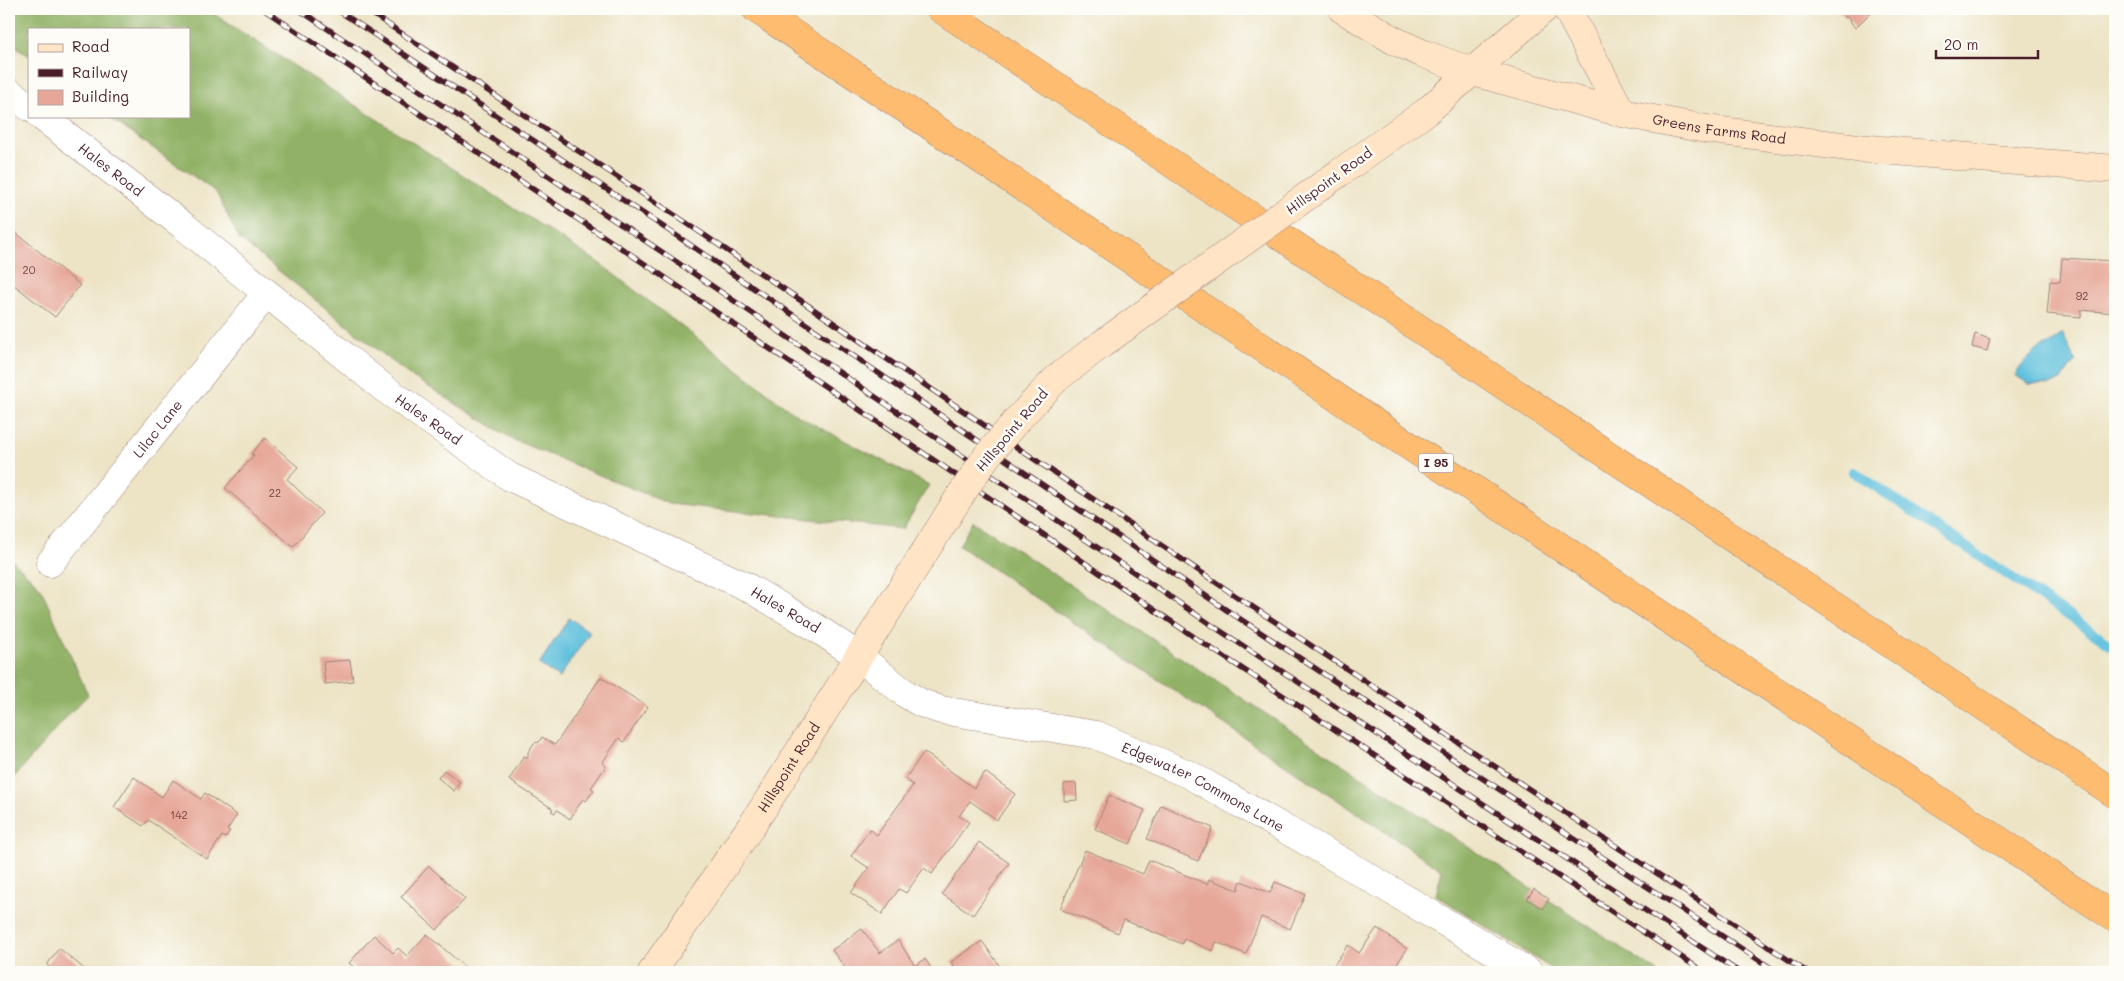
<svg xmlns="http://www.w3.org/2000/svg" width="2124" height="981" font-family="Mali,sans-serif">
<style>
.forest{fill:#91b266;stroke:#6e6848}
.water{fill:#5fc0dd;stroke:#547084}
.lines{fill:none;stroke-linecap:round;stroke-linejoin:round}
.stream{stroke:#5fc0dd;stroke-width:10}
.building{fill:#e6a798}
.street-casing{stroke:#9c8278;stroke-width:29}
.secondary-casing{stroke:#9c8278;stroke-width:29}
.highway-casing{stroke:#9c8278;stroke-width:29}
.street{stroke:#fff;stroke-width:28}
.secondary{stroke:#ffe4c6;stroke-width:28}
.highway{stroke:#febc70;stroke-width:28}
.rail-casing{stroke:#4a1f2b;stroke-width:5.5}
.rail{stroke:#fdfcf7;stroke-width:4;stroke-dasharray:11;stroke-linecap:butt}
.secondary-bridge-casing{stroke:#9c8278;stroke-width:29;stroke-linecap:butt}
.secondary-bridge{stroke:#ffe4c6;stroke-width:28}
.labels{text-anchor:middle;stroke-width:5;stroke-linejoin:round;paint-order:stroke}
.number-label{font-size:11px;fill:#714146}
.shield{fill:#fdfcf7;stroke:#806168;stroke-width:1}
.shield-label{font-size:12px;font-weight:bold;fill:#4a1f2b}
.street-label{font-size:14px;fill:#4a1f2b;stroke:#fdfcf7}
</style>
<rect width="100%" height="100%" fill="#fdfcf7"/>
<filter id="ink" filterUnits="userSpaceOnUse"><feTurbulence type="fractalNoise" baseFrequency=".02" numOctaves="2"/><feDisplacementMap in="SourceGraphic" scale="10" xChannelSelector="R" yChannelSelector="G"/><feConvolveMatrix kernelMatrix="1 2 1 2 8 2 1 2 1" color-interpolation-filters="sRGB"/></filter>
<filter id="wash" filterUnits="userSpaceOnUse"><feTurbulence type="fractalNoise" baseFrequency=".0096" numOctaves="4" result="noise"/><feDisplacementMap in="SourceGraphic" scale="20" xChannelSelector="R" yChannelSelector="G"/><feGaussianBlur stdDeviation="1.12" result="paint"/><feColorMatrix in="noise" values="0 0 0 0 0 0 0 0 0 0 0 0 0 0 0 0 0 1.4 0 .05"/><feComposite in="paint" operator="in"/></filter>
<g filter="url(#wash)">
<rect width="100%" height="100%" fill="#ede4c6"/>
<path class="forest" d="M9,9H206L599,263L798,416L929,485L903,529L670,504L514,440L408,374L239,239L216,192L107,116H189V29H29V56L9,41Z
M973,521L1658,972H1557L1436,895L1442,870L959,546Z
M9,557L40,587L88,695L71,712L9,783Z"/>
<path class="water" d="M2062,333L2076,362L2070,367L2062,379L2050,385L2029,384L2015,375C2022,364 2039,345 2052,343Z
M569,618L590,632L559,678L539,664Z"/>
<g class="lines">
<path class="stream" d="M1854,472L2115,647"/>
</g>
<g id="blocks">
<path class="building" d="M1840,9H1874L1855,28L1850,21L1851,20L1847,17L1846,18L1840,12Z
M15,232L80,285L55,317L9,281V240Z
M2062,258L2115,261V313L2081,310V317L2047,314L2050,281L2060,282Z
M1975,334L1990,339L1987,351L1972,347Z
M265,438L298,467L287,479L322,513L293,547L225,488L254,455L251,454Z
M350,660L353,681L325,684L323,662Z
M601,677L648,707L624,742L619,738L602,763L606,766L591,788L594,790L586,801L583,799L570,819L557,810L555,813L551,811L553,809L509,780L524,756L528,758V752L534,743L539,742L542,737L555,745Z
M924,752L974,788L985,772L1015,794L997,820L970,801L959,816L969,822L932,874L924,868L906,893L899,889L882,914L851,893L869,868L851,856L870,829L877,835L913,785L905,779Z
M444,770L460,782L454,791L438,778Z
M134,777L162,797L173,780L201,799L205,793L237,815L227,830L230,831L225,838L222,836L207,859L148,820L143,826L114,807Z
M1076,783L1077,800L1064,801V784Z
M1109,795L1145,810L1130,844L1095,829Z
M1161,805L1213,828L1198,861L1147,839Z
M979,842L1009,863L973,915L942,894Z
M1085,850L1143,874L1149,860L1207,884L1209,879L1238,890L1241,881L1270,893L1275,882L1305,894L1290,929L1261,917L1246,954L1216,942L1213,951L1184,939L1182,944L1124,920L1118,933L1060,909Z
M429,866L465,899L437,930L401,897Z
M1534,889L1549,899L1543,909L1527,899Z
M1377,928L1407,949L1391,972H1385L1377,967L1374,972H1329L1348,945L1359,953Z
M862,929L880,953L898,940L915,966L925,959L934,972H848L832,950Z
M427,934L466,968L462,972H360L349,963L374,935L393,953L398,948L407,956Z
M982,941L1004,972H958L951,962Z
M59,948L88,972H56L47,965Z"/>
</g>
</g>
<g filter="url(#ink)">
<use href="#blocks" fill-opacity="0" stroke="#9c8278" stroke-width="1"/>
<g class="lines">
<g class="street-casing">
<g id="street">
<path d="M9,92L29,107"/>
<path id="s1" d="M41,116L185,227L385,389L510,477L747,587L815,627L858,656L906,694L921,703L941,710L1096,735L1190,775L1350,866L1529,972"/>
<path id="s2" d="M50,563L266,294"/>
</g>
</g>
<g class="secondary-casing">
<g id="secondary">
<path id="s3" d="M1342,9L1395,41L1424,54L1473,72L1622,113L1706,129L1857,148L2115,169"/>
<path d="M1567,9L1622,113"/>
<path d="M1339,173L1426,112L1544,9"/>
<path d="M1017,420L1057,378L1102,344"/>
<path id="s4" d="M652,972L762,810L960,496"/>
</g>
</g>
<g class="highway-casing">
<path id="highway" d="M756,9L2115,918
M941,9L2115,794"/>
</g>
<use href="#street" class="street"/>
<use href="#secondary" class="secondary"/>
<use href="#highway" class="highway"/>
<g class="rail-casing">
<path id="rail" d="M263,9L654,270L1203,643L1704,972
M298,9L665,254L1213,626L1739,972
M336,9L677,236L1225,609L1777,972
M365,9L688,224L1236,596L1807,972"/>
</g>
<use href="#rail" class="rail"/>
<g class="secondary-bridge-casing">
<path id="secondary-bridge" d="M1102,344L1339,173
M960,496L987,456L1017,420"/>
</g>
<use href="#secondary-bridge" class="secondary-bridge"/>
</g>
</g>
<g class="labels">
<g class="number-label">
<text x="29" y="274">20</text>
<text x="2082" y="300">92</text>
<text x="275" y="497">22</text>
<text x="179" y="819">142</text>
</g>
<rect class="shield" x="1418.5" y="453.5" width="35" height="19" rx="4"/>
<g class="shield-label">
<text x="1436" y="467">I 95</text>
</g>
<g class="street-label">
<text dy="5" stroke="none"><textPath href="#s3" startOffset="399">Greens Farms Road</textPath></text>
<text dy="5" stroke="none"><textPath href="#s1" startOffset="88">Hales Road</textPath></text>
<text transform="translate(1329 181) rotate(-36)" y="5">Hillspoint Road</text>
<text dy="5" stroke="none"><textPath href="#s1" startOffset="492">Hales Road</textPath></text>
<text dy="5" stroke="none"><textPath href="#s2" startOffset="172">Lilac Lane</textPath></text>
<text transform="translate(1012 430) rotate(-50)" y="5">Hillspoint Road</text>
<text dy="5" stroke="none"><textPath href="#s1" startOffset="898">Hales Road</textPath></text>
<text dy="5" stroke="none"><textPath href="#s4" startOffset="246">Hillspoint Road</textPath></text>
<text dy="5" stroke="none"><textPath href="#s1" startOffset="1360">Edgewater Commons Lane</textPath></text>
</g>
</g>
<rect width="2124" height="981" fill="none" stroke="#fdfcf7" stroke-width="30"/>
<rect x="28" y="28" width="162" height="90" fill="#fdfcf7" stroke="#b5a4a5"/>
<rect x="38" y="44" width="25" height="8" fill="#ffe4c6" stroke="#b5a4a5"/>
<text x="72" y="52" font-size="15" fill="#4a1f2b">Road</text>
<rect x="38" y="69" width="25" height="8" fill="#4a1f2b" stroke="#b5a4a5"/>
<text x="72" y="78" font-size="15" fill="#4a1f2b">Railway</text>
<rect x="38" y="90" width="25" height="15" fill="#e6a798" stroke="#b5a4a5"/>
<text x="72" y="102" font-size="15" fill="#4a1f2b">Building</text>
<path d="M1936 50v8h102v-8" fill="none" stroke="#4a1f2b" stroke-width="2.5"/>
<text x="1944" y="50" font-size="15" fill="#4a1f2b" stroke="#fdfcf7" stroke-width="4" paint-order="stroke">20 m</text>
</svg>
